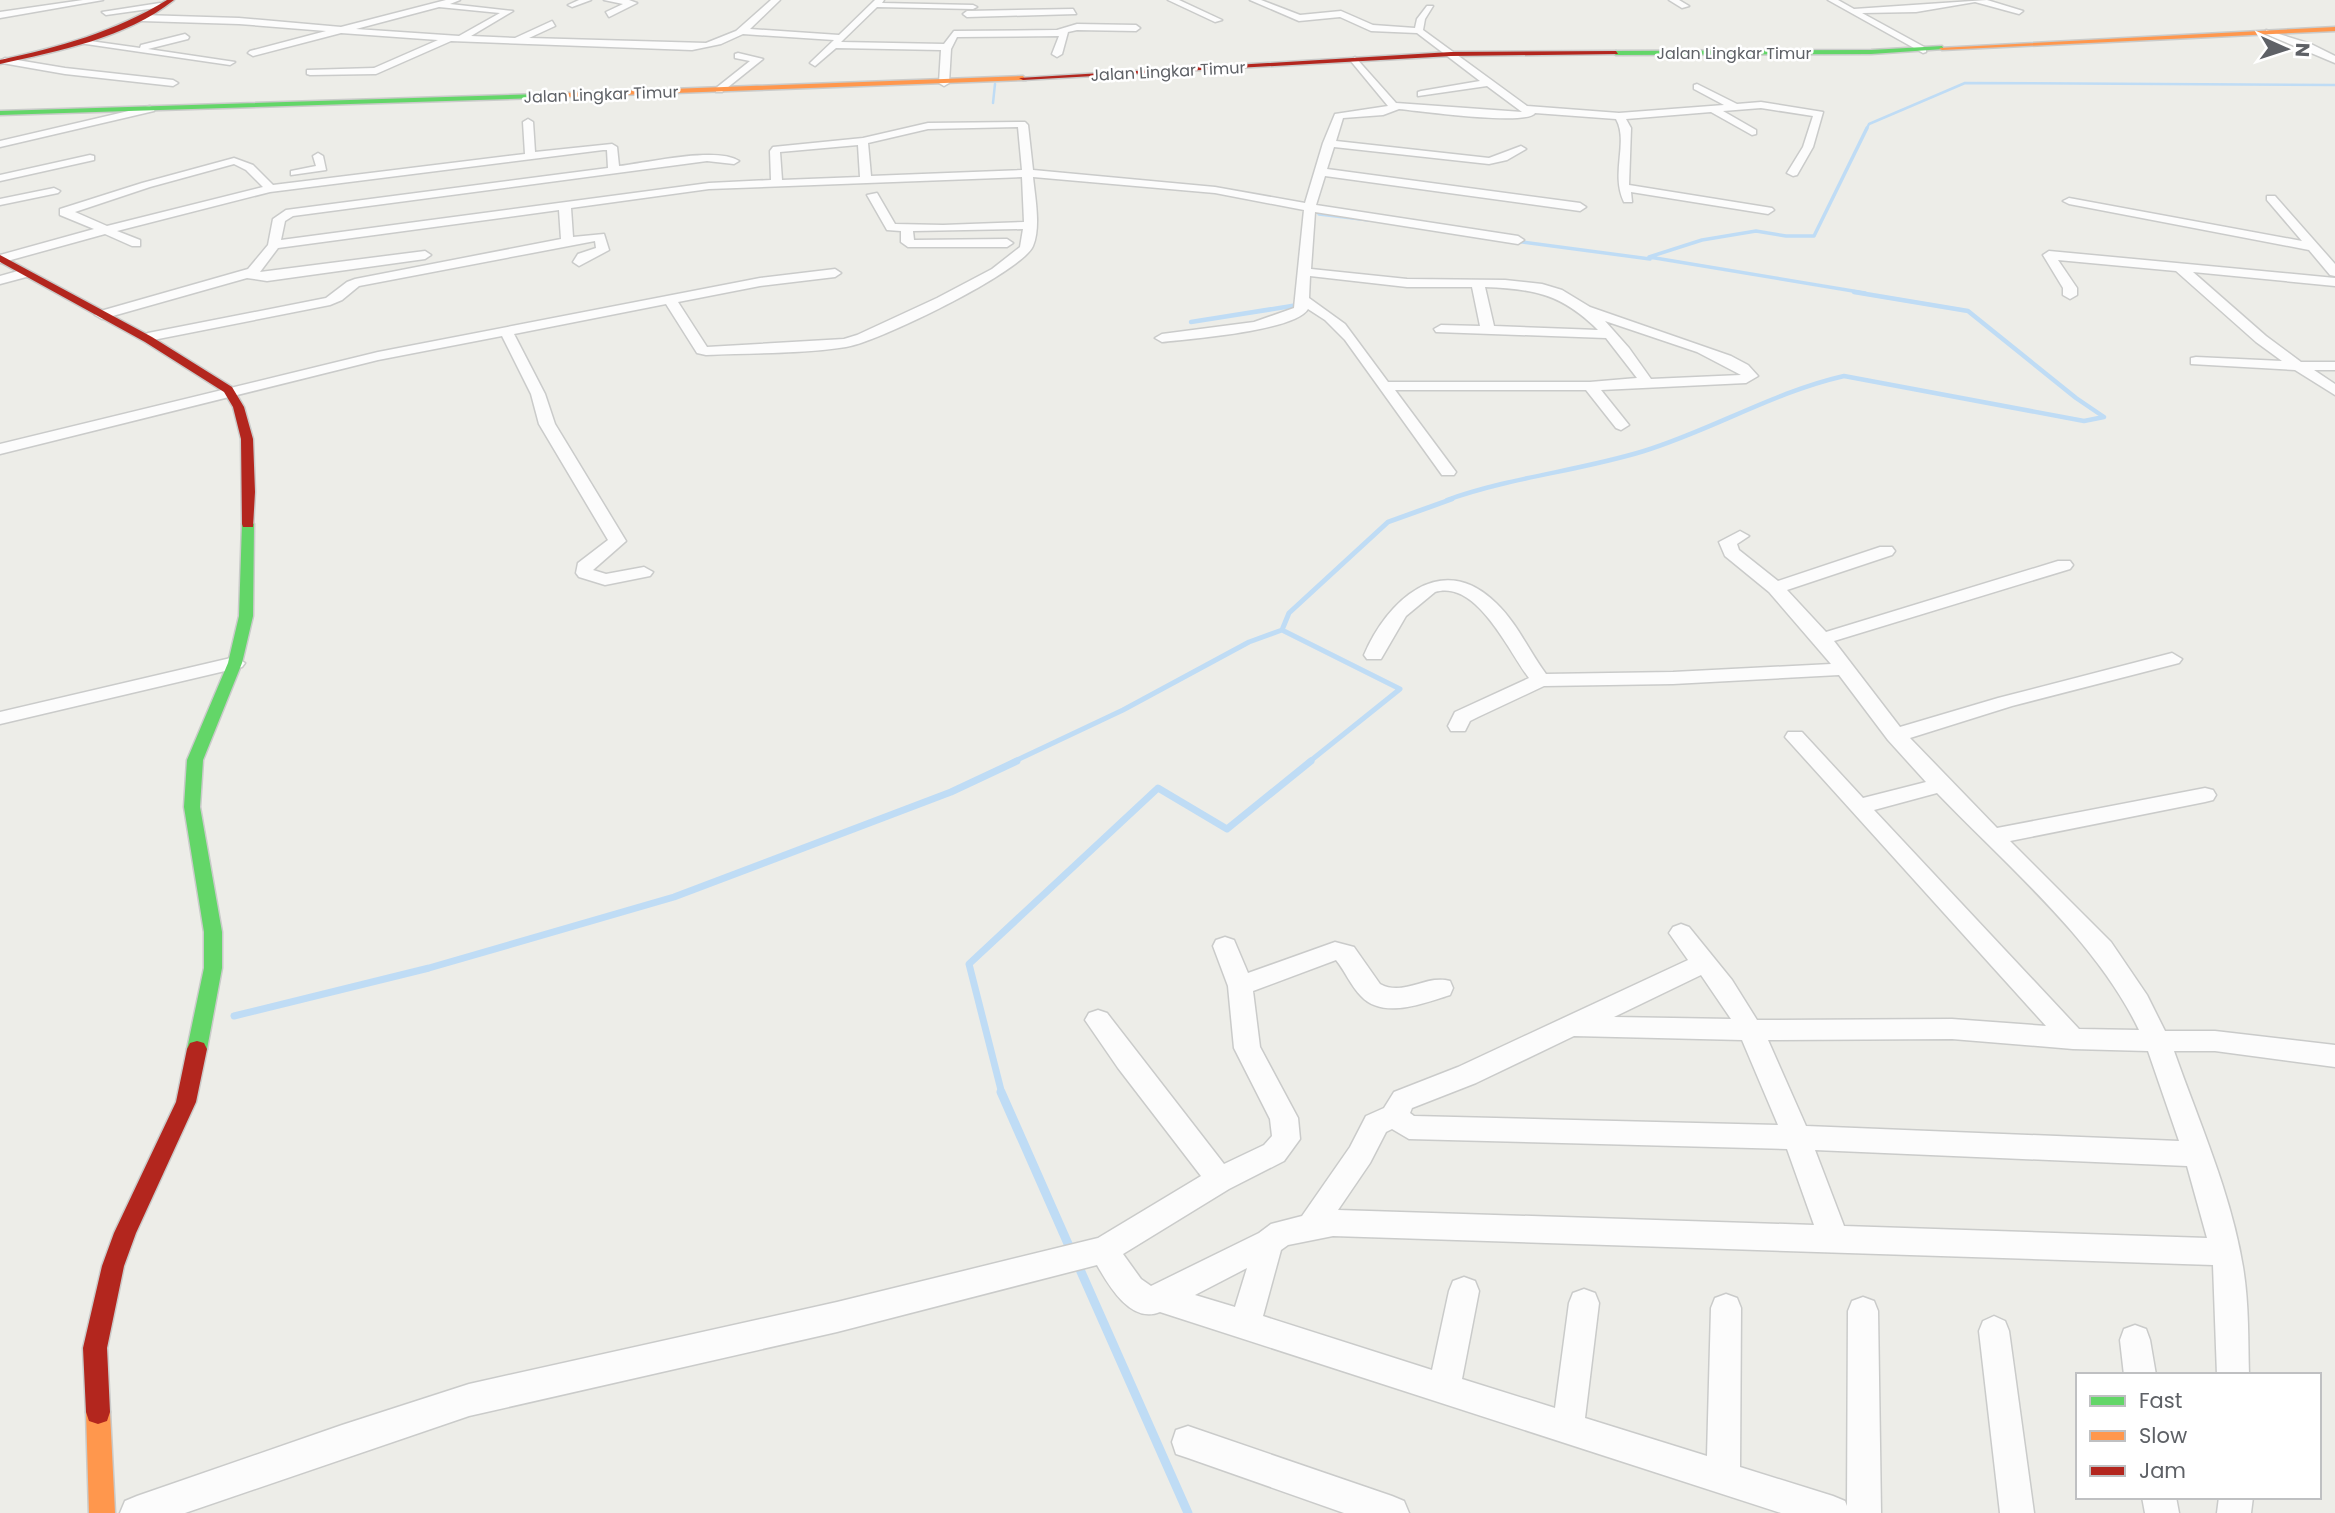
<svg xmlns="http://www.w3.org/2000/svg" width="2335" height="1513" font-family="Poppins,sans-serif">
<style>
.lines{fill:none;stroke-linecap:round;stroke-linejoin:round}
.stream-far5{stroke:#bfdcf5;stroke-width:2.5}
.stream-far4{stroke:#bfdcf5;stroke-width:3.5}
.stream-far3{stroke:#bfdcf5;stroke-width:4.5}
.stream-far2{stroke:#bfdcf5;stroke-width:5}
.stream-far1{stroke:#bfdcf5;stroke-width:7}
.stream{stroke:#bfdcf5;stroke-width:9}
.street-casing{stroke:#cacbca;stroke-width:3}
.fast-casing{stroke:#cacbca;stroke-width:3}
.slow-casing{stroke:#cacbca;stroke-width:3}
.jam-casing{stroke:#cacbca;stroke-width:3}
.street{fill:#fcfcfc;fill-rule:evenodd}
.fast{fill:#63d668;fill-rule:evenodd}
.slow{fill:#ff974d;fill-rule:evenodd}
.jam{fill:#b3261e;fill-rule:evenodd}
.labels{text-anchor:middle;stroke-width:5;stroke-linejoin:round;paint-order:stroke}
.far-street-label{font-size:16px;fill:#5e6166;stroke:#fff}
</style>
<rect width="100%" height="100%" fill="#edede8"/>
<g class="lines">
<path class="stream-far5" d="M993,103L995,84
M1866,130L1869,124L1965,83L2335,85"/>
<path class="stream-far4" d="M1319,214L1369,220
M1515,241L1650,259
M1865,293L1649,257L1702,240L1756,231L1786,236H1814L1867,128"/>
<path class="stream-far3" d="M1191,322L1298,305
M1447,500C1511,477 1579,471 1644,451C1712,430 1774,392 1844,376L2084,421L2104,417L2076,398L1968,311L1854,292"/>
<path class="stream-far2" d="M1282,630L1400,689L1309,762
M1013,762L1123,710L1249,642L1282,630L1289,613L1388,522L1452,499"/>
<path class="stream-far1" d="M234,1016L429,968L674,897L951,792L1017,761
M1002,1094L969,964L1158,788L1227,829L1311,761"/>
<path class="stream" d="M1001,1092L1069,1246
M1078,1265L1188,1513"/>
<g class="street-casing">
<path id="street" d="M83,0H103L0,18V12Z
M446,0H460L450,4L513,11L471,36L515,38L552,21L555,26L529,38L706,43L736,31L771,0H780L750,29L839,35L875,0H884L882,3L973,5L977,7L973,9L877,7L841,42L944,44L954,31L1057,30L1077,24L1136,25L1140,28L1136,31L1077,30L1068,32L1062,54L1057,57L1052,54L1059,36L957,37L951,49L949,83L944,86L939,83L941,50L836,48L815,66L810,63L812,61L834,40L743,34L721,44L692,50L451,41L376,74L310,75L307,74V70L374,68L438,40L341,33L253,56L248,53L250,51L326,31L239,24L142,21L138,18L142,15L239,18L341,27ZM439,7L500,13L459,36L356,29Z
M579,0H591L572,7L568,5Z
M604,0H629L637,3L609,17L606,12L623,4Z
M1168,0H1179L1222,20L1215,22Z
M1250,0H1261L1300,15L1341,11L1373,25L1415,28L1417,19L1427,6H1433L1425,19L1423,30L1527,106L1619,113L1724,105L1694,89V85L1697,84L1737,104L1761,102L1823,112L1813,147L1797,175L1793,176L1787,173L1803,147L1813,116L1761,108L1723,111L1756,130V134L1752,135L1711,112L1626,119L1631,128L1629,185L1772,208L1774,210L1768,214L1631,192L1632,202H1624C1610,173 1629,142 1616,119L1535,113C1528,126 1420,111 1399,109L1383,115L1343,118L1336,141L1489,158L1521,146L1526,149L1507,160L1489,164L1334,147L1327,169L1580,203L1586,207L1580,211L1325,176L1316,205L1518,236L1524,240L1518,244L1315,212L1311,269L1407,279L1505,280L1542,284L1562,290L1590,307L1731,356L1748,365L1758,376L1746,383L1601,390L1629,425L1621,430L1616,428L1586,390H1395L1456,472L1454,475H1442L1345,340L1325,320L1308,309C1295,331 1190,339 1162,342L1155,338L1162,334L1254,322L1294,308L1304,210L1215,193L1033,177C1035,197 1041,227 1033,246C1022,272 876,343 846,347C800,354 752,353 706,355L697,353L666,304L514,334L545,394L555,424L626,541L593,570L606,574L644,567L653,572L650,576L605,585L579,577L576,573L578,563L608,540L539,424L531,394L502,336L378,360L0,454V444L378,352L760,278L835,269L841,273L835,277L760,286L678,302L707,347L844,339L857,335L937,298L992,269L1020,247L1023,229L913,231L914,240L1007,239L1013,243L1007,247H908L901,242V231L887,230L867,195L877,193L895,224L943,225L1024,222L1022,177L709,189L571,208L573,237L604,234L609,250L579,266L573,262L578,254L596,248L595,241L359,286L342,300L330,305L148,341L141,337L148,333L326,298L347,282L355,279L561,239L559,210L278,248L260,272L425,251L431,255L425,259L267,281L247,278L102,319L95,315L97,312L248,269L268,245L273,219L286,210L608,168L607,150H603L270,192L117,231L140,240V246H132L105,234L0,263V255L94,229L60,215V209L142,183L234,158L253,165L273,185L525,154L523,122L528,119L533,122L535,152L612,144L617,147L619,166C647,163 717,146 739,161L734,164L707,161L293,216L285,221L281,240L709,183L771,180L770,151L773,147L863,138L928,123L1025,122L1028,125L1033,170L1215,187L1305,203L1323,143L1335,114L1388,106L1350,60L1355,57L1396,103L1522,112L1487,86L1418,96V92L1421,91L1480,81L1417,33L1371,31L1340,17L1299,21ZM1018,127L1022,170L871,176L868,143L928,129ZM858,145L860,177L782,180L780,152ZM234,164L246,170L263,187L107,226L75,212L150,187ZM1310,276L1407,287H1472L1480,326L1441,325L1434,329L1436,332L1606,338L1637,378L1590,382H1388L1345,324L1309,298ZM1485,287C1534,289 1562,294 1598,330L1494,326ZM1605,321L1697,352L1741,375L1651,379L1629,348Z
M1669,0H1679L1689,6L1682,8Z
M1828,0H1838L1854,9L1987,0L2023,11L2019,14L1975,2L1916,12L1862,13L1926,48V52L1923,53Z
M160,3L163,7L106,15L102,12Z
M1073,9L1076,14L967,17L963,14L967,11Z
M2266,30L2311,44L2335,56V63L2266,34Z
M185,34L189,37L188,39L148,49L235,62L230,65L79,43L83,40L140,48L141,45Z
M738,53L763,59L722,92H716V88L750,61L735,58V54Z
M5,58L65,68L173,80L178,83L173,86L65,74L2,63L0,61Z
M150,106L155,109L154,111L0,147V141Z
M318,153L323,156L326,170L291,175V171L316,166L313,156Z
M90,155L94,156V160L0,181V175Z
M54,188L60,191L58,193L0,205V199Z
M2267,196H2275L2335,264V276L2330,275L2309,250L2069,204L2063,201L2069,198L2302,241L2267,200Z
M2049,251L2335,278V286L2193,272L2266,336L2301,362H2335V370H2314L2335,384V395L2295,370L2191,364V358L2196,357L2282,361L2256,342L2176,271L2058,260L2077,288V295L2070,299L2063,295V288L2043,255Z
M25,269L31,273L30,276L0,284V276Z
M1740,531L1749,536L1737,544L1739,550L1778,581L1880,547H1892L1895,551L1892,555L1787,590L1826,632L2058,561H2070L2073,565L2070,569L1834,641L1900,727L1998,698L2172,653L2182,659L2179,663L2012,706L1910,738L1997,828L2205,788L2213,790L2216,795L2213,800L2205,802L2010,841L2111,942L2147,995L2165,1031H2215L2335,1045V1067L2215,1051H2174C2199,1122 2231,1193 2243,1267C2249,1303 2248,1339 2249,1375H2217L2213,1265L1333,1236L1288,1245L1281,1250L1263,1316L1432,1370L1449,1291L1453,1281L1464,1277L1475,1281L1479,1291L1462,1379L1555,1408L1569,1303L1573,1293L1584,1289L1595,1293L1599,1303L1585,1418L1707,1456L1711,1308L1715,1298L1726,1294L1737,1298L1741,1308L1740,1467L1833,1496L1845,1501L1847,1506L1848,1311L1852,1301L1863,1297L1874,1301L1878,1311L1881,1513H1781L1160,1312C1131,1324 1109,1286 1097,1265L837,1332L469,1416L185,1513H120L125,1501L137,1496L342,1425L469,1384L837,1302L1098,1238L1201,1176L1118,1068L1085,1020L1089,1013L1098,1010L1107,1013L1224,1164L1264,1145L1272,1136L1270,1119L1234,1048L1228,986L1213,946L1216,940L1225,937L1234,940L1248,973L1335,942L1354,947L1380,984C1404,997 1426,974 1450,981L1453,988L1450,995C1424,1003 1383,1020 1361,996C1351,986 1345,971 1336,960L1253,991L1260,1047L1298,1118L1300,1139L1284,1161L1229,1189L1123,1254L1141,1279L1151,1286L1259,1233L1271,1224L1302,1216L1350,1147L1366,1116L1384,1108L1394,1092L1458,1067L1688,960L1669,933L1673,927L1681,924L1689,927L1732,980L1757,1020L1952,1019L2046,1026L1785,737L1788,732H1802L1863,798L1926,782L1888,740L1839,675L1673,684L1544,686L1478,717L1470,721L1465,731H1451L1448,726L1455,712L1529,678C1509,652 1477,579 1435,592L1406,616L1381,659H1367L1364,655C1387,601 1441,549 1496,603C1517,623 1529,651 1546,674L1673,672L1831,664L1769,592L1725,556L1719,542ZM1937,793C2006,865 2096,940 2139,1030L2079,1029L1874,810ZM1701,975L1731,1019L1614,1017ZM1574,1036L1742,1040L1778,1125L1414,1116L1410,1113L1412,1108L1476,1083ZM1952,1039L2073,1049L2148,1051L2179,1141L1806,1126L1768,1040ZM1392,1129L1409,1139L1787,1149L1814,1225L1338,1210L1370,1163L1386,1132ZM1815,1150L2187,1166L2207,1238L1844,1226ZM1247,1268L1235,1307L1195,1295Z
M235,657L245,663L242,667L0,724V712Z
M1994,1316L2005,1321L2009,1331L2034,1513H2000L1979,1331L1983,1321Z
M2135,1325L2146,1329L2150,1340L2156,1375H2124L2120,1340L2124,1329Z
M1188,1426L1392,1496L1404,1501L1409,1513H1344L1188,1458L1176,1454L1172,1442L1176,1430Z
M2142,1497H2176L2179,1513H2145Z
M2219,1497H2253L2251,1513H2217Z"/>
</g>
<g class="fast-casing">
<path id="fast" d="M1942,46L1944,49L1871,54L1616,55L1613,53L1616,51L1871,50Z
M541,94L538,98L0,115V111Z
M248,520L254,524L253,616L242,663L203,760L200,807L222,932V968L207,1049L204,1055L197,1057L190,1055L187,1049L204,968V932L184,807L187,760L228,663L239,616L242,524Z"/>
</g>
<g class="slow-casing">
<path id="slow" d="M2335,27V31L1942,50L1939,48Z
M1023,76L1026,80L538,98L534,96L538,94Z
M98,1400L107,1403L110,1412L115,1513H89L86,1412L89,1403Z"/>
</g>
<g class="jam-casing">
<path id="jam" d="M167,0H174C126,38 59,51 0,64V60C59,47 115,32 167,0Z
M1616,51L1618,54L1451,56L1023,80L1019,78L1451,52Z
M0,255L152,337L232,387L244,407L253,439L255,492L253,527H243L242,524L241,439L233,407L224,392L145,342L0,262Z
M197,1041L204,1043L207,1049L196,1102L136,1233L124,1266L107,1348L110,1412L107,1421L98,1424L89,1421L86,1412L83,1348L102,1266L114,1233L176,1102L187,1049L190,1043Z"/>
</g>
<use href="#street" class="street"/>
<use href="#fast" class="fast"/>
<use href="#slow" class="slow"/>
<use href="#jam" class="jam"/>
</g>
<g class="labels">
<g class="far-street-label">
<text x="1734" y="59">Jalan Lingkar Timur</text>
<text transform="translate(1168 71) rotate(-3)" y="6">Jalan Lingkar Timur</text>
<text transform="translate(601 94) rotate(-2)" y="6">Jalan Lingkar Timur</text>
</g>
</g>
<rect x="2076" y="1373" width="245" height="126" fill="#ffffff" stroke="#bfc0c2" stroke-width="2"/>
<rect x="2090" y="1396" width="35" height="10" fill="#63d668" stroke="#bfc0c2" stroke-width="2"/>
<text x="2139" y="1408" font-size="21" fill="#5e6166">Fast</text>
<rect x="2090" y="1431" width="35" height="10" fill="#ff974d" stroke="#bfc0c2" stroke-width="2"/>
<text x="2139" y="1443" font-size="21" fill="#5e6166">Slow</text>
<rect x="2090" y="1466" width="35" height="10" fill="#b3261e" stroke="#bfc0c2" stroke-width="2"/>
<text x="2139" y="1478" font-size="21" fill="#5e6166">Jam</text>
<g transform="translate(2286 49) rotate(93)" stroke="#ffffff" stroke-width="5" paint-order="stroke">
<path d="M0-5L12 26L0 18L-12 26Z" fill="#5e6166"/>
<text y="-10" font-size="19" font-weight="bold" text-anchor="middle" fill="#5e6166">N</text>
</g>
</svg>
